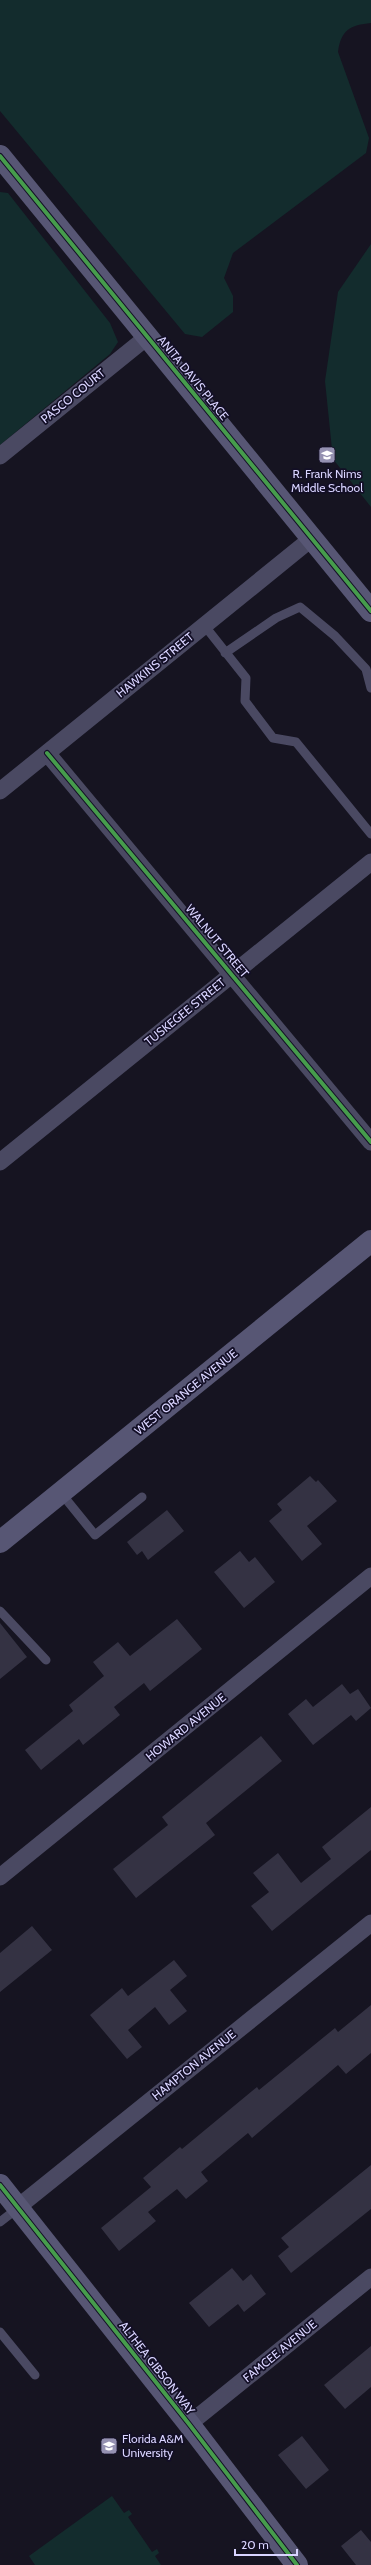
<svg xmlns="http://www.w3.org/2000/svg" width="371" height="2565" font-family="Cabin,sans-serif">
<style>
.green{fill:#132c2d}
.building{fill:#343243}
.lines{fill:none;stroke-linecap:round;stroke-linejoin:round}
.lane{stroke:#4a4962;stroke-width:9}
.street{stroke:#4a4962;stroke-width:17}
.secondary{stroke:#575674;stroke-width:22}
.cycleway-casing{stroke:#130f26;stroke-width:6}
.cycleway{stroke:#469c4c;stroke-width:4}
.labels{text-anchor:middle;stroke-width:3.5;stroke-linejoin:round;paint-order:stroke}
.street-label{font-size:12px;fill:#d9d4ff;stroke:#130f26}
.poi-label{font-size:12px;fill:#d9d4ff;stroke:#130f26}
</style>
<rect width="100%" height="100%" fill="#161421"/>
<path class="green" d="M0,0H371V23C350,25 341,30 338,52L369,138L366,153L233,253L224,278L233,296V312L202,337L185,334L0,111Z
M0,192L8,193L110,323L118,342L110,354L0,445Z
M371,244V507L333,459L325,381L338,292Z
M112,2496L124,2513L129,2510L132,2514L128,2517L152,2552L157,2549L159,2553L155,2556L161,2565H35L29,2556Z"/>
<path class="building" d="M310,1476L316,1482L318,1480L337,1501L307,1526L322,1544L302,1561L269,1521L282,1510L277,1504Z
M167,1510L184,1531L148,1560L142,1551L137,1555L127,1542Z
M240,1551L249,1562L255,1557L275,1582L244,1608L214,1572Z
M177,1619L202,1649L150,1691L144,1683L114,1707L120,1715L83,1745L79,1739L41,1770L25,1750L73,1711L69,1705L104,1676L93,1662L118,1642L130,1656Z
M0,1623L27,1657L0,1679Z
M342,1684L350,1694L358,1689L371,1708L356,1721L351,1715L313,1745L288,1714L306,1699L313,1707Z
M261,1736L282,1761L206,1823L215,1835L136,1898L113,1869L168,1825L162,1817Z
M371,1807V1850L272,1931L251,1906L269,1892L253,1873L278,1853L301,1883L331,1859L322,1847Z
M32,1926L52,1950L0,1992V1953Z
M174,1960L187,1976L170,1990L187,2011L169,2025L155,2007L128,2030L142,2047L127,2059L90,2015L122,1988L128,1996Z
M371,2005V2053L346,2074L338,2065L252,2138L248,2133L201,2172L208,2181L186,2199L177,2189L148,2212L156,2221L119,2251L101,2228L151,2187L143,2178L180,2147L182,2149L257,2087L259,2090L335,2028L338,2032Z
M371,2165V2209L291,2273L278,2256L289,2247L281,2238Z
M232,2268L243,2281L251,2274L266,2294L244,2312L238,2304L209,2327L189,2303Z
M371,2346V2387L345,2409L324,2385Z
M302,2436L329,2470L306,2489L278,2455Z
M361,2530L371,2542V2565H356L341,2546Z"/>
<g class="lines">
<path class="lane" d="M204,625L246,678L245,701L273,738L296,742L371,834
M225,653L276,618L300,607L335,636L366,669L371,688
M61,1493L95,1535L142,1497
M0,1611L46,1660
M0,2222L18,2208
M0,2332L35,2375"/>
<path class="street" d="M0,456L147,337
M47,753L371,1142
M0,791L311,539
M0,1162L371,862
M0,1877L371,1576
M18,2207L371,1923
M189,2424L371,2277"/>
<path class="secondary" d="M0,156L371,611
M0,1542L371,1241
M0,2185L189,2424L297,2565"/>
<g class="cycleway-casing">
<path id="cycleway" d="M0,156L371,611
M47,753L371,1142
M0,2185L189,2424L297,2565"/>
</g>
<use href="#cycleway" class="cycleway"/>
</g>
<defs>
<g id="school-square" transform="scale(0.9)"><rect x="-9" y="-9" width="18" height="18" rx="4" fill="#9591b1" stroke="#130f26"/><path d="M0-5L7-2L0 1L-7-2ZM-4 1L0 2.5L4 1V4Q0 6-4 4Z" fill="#fff"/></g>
<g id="university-square" transform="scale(0.9)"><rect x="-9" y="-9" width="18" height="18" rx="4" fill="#9591b1" stroke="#130f26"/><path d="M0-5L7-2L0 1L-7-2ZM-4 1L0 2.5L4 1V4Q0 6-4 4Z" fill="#fff"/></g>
</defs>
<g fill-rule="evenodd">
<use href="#school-square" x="327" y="455"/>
<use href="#university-square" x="109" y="2446"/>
</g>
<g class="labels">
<g class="street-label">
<text transform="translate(193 378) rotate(51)" y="4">ANITA DAVIS PLACE</text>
<text transform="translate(73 396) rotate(-39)" y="4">PASCO COURT</text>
<text transform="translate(155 665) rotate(-39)" y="4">HAWKINS STREET</text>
<text transform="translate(217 941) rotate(50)" y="4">WALNUT STREET</text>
<text transform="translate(185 1012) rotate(-39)" y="4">TUSKEGEE STREET</text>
<text transform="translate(186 1392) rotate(-39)" y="4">WEST ORANGE AVENUE</text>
<text transform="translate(186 1727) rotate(-39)" y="4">HOWARD AVENUE</text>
<text transform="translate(194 2065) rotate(-39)" y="4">HAMPTON AVENUE</text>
<text transform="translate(280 2351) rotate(-39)" y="4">FAMCEE AVENUE</text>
<text transform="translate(157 2368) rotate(52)" y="4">ALTHEA GIBSON WAY</text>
</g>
<g class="poi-label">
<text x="327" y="478">R. Frank Nims<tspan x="327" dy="14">Middle School</tspan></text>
<text x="122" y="2443" text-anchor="start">Florida A&amp;M<tspan x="122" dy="14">University</tspan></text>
</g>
</g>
<path d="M235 2549v6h62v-6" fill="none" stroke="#d9d4ff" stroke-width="2"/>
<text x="241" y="2549" font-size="12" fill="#d9d4ff" stroke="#130f26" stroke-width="3" paint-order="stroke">20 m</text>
</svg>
